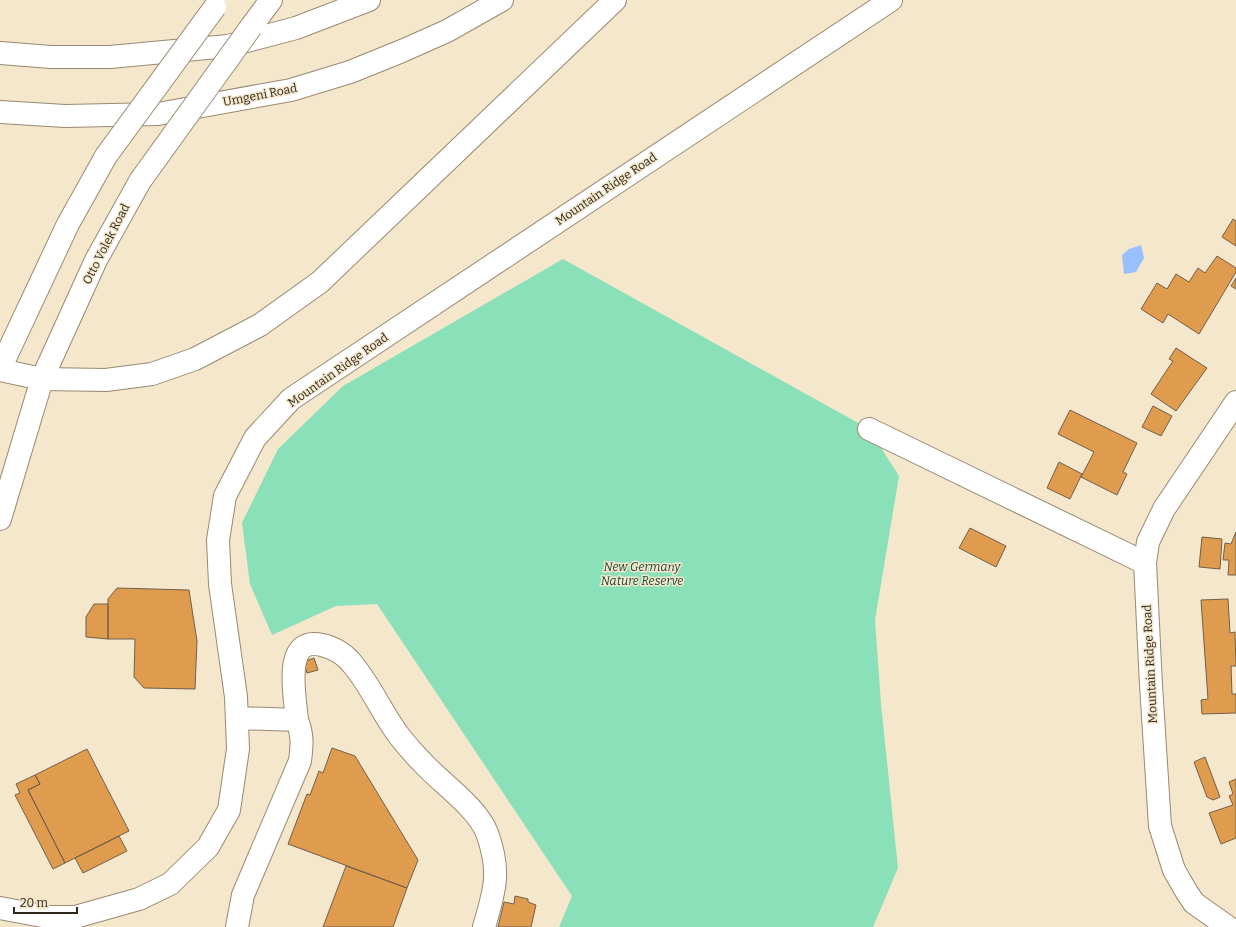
<svg xmlns="http://www.w3.org/2000/svg" width="1236" height="927" font-family="Bitter,serif">
<style>
.green{fill:#8ae0b9}
.water{fill:#99bffe}
.building{fill:#df9b4e;stroke:#725f4c}
.lines{fill:none;stroke-linecap:round;stroke-linejoin:round}
.minor-casing{stroke:#978a71;stroke-width:24}
.major-casing{stroke:#978a71;stroke-width:24}
.highway-casing{stroke:#978a71;stroke-width:24}
.minor{stroke:#fff;stroke-width:22}
.major{stroke:#fff;stroke-width:22}
.highway{stroke:#fff;stroke-width:22}
.major-bridge-casing{stroke:#978a71;stroke-width:24;stroke-linecap:butt}
.major-bridge{stroke:#fff;stroke-width:22}
.labels{text-anchor:middle;stroke-width:3;stroke-linejoin:round;paint-order:stroke}
.street-label{font-size:12px;fill:#2d271d;stroke:#f5e7cc}
.park-label{font-size:12px;font-style:italic;fill:#154532;stroke:#f5e7cc}
</style>
<rect width="100%" height="100%" fill="#f5e7cc"/>
<path class="green" d="M563,259L869,429L899,476L875,620L881,704L898,868L873,927H559L572,896L377,604L336,606L272,635L250,584L242,523L278,449L343,386Z"/>
<path class="water" d="M1141,245L1144,258L1136,272L1124,274L1122,255L1129,249Z"/>
<path class="building" d="M1233,219L1236,221V246L1222,237Z
M1217,256L1236,268V272L1199,334L1168,314L1163,323L1141,309L1157,283L1167,289L1176,274L1189,282L1198,268L1205,273Z
M1236,278V289L1231,286Z
M1176,348L1207,368L1176,411L1151,394L1173,361L1169,359Z
M1153,406L1172,416L1161,436L1142,427Z
M1070,410L1137,443L1123,472L1127,474L1117,495L1081,477L1094,452L1058,434Z
M1059,462L1082,474L1070,499L1047,488Z
M970,528L1006,546L996,567L959,548Z
M1236,532V575H1228L1229,560H1223L1225,543L1231,544Z
M1202,537L1222,539L1220,569L1199,567Z
M117,588L189,590L197,641L195,689L144,688L134,677L135,639H108V599Z
M1228,599L1230,633L1235,632L1236,666H1231L1232,694H1236V713L1202,714L1201,700L1208,699L1201,600Z
M94,604H108V639L86,637V617Z
M314,658L318,670L307,673L303,662Z
M332,748L355,756L418,860L407,888L288,844L307,794L310,795L319,771L323,773Z
M87,749L129,831L65,863L28,790L40,784L35,775Z
M1205,757L1220,797L1213,800L1207,797L1194,762Z
M35,775L40,784L28,790L65,863L53,869L15,795L20,793L16,784Z
M1236,779V838L1221,844L1209,813L1233,805L1229,796L1233,794L1229,782Z
M119,836L127,851L83,873L75,858Z
M346,866L407,888L393,927H323Z
M515,896L528,899V902L536,905L531,927H498L504,902L514,904Z"/>
<g class="lines">
<g class="minor-casing">
<path id="minor" d="M869,429L1145,563
M297,720C295,696 282,635 322,645C335,648 346,655 354,666C372,688 383,715 400,737C407,746 414,754 422,762C441,783 477,807 487,833C501,871 495,890 484,927
M0,908L48,917H75L139,899L170,884L208,847L229,810L238,749L236,697L220,584L218,540L225,496L255,438L291,399L891,0
M237,927L243,895L300,761C302,745 303,735 297,720L237,718
M1228,927L1194,903L1186,891L1174,870L1160,826L1151,685L1145,563L1148,542L1164,509L1236,402"/>
</g>
<g class="major-casing">
<path id="major" d="M251,27L271,0
M0,369L68,224L106,156
M0,519L42,379L96,260L140,181"/>
</g>
<g class="highway-casing">
<path id="highway" d="M268,0L270,1
M0,53L51,57H110L228,46L296,28L369,0
M0,112L65,116L158,114L291,90L350,72L402,51L447,31L502,0
M0,370L42,379L106,380L152,374L195,359L260,325L320,282L615,0"/>
</g>
<use href="#minor" class="minor"/>
<use href="#major" class="major"/>
<use href="#highway" class="highway"/>
<g class="major-bridge-casing">
<path id="major-bridge" d="M106,156L215,7
M140,181L251,27"/>
</g>
<use href="#major-bridge" class="major-bridge"/>
</g>
<g class="labels">
<g class="street-label">
<text transform="translate(260 95) rotate(-11)" y="4">Umgeni Road</text>
<text transform="translate(606 189) rotate(-34)" y="4">Mountain Ridge Road</text>
<text transform="translate(106 244) rotate(-63)" y="4">Otto Volek Road</text>
<text transform="translate(338 370) rotate(-35)" y="4">Mountain Ridge Road</text>
<text transform="translate(1150 664) rotate(-93)" y="4">Mountain Ridge Road</text>
</g>
<g class="park-label">
<text x="642" y="571">New Germany<tspan x="642" dy="14">Nature Reserve</tspan></text>
</g>
</g>
<path d="M14 907v6h63v-6" fill="none" stroke="#2d271d" stroke-width="2"/>
<text x="20" y="907" font-size="12" fill="#2d271d" stroke="#f5e7cc" stroke-width="3" paint-order="stroke">20 m</text>
</svg>
